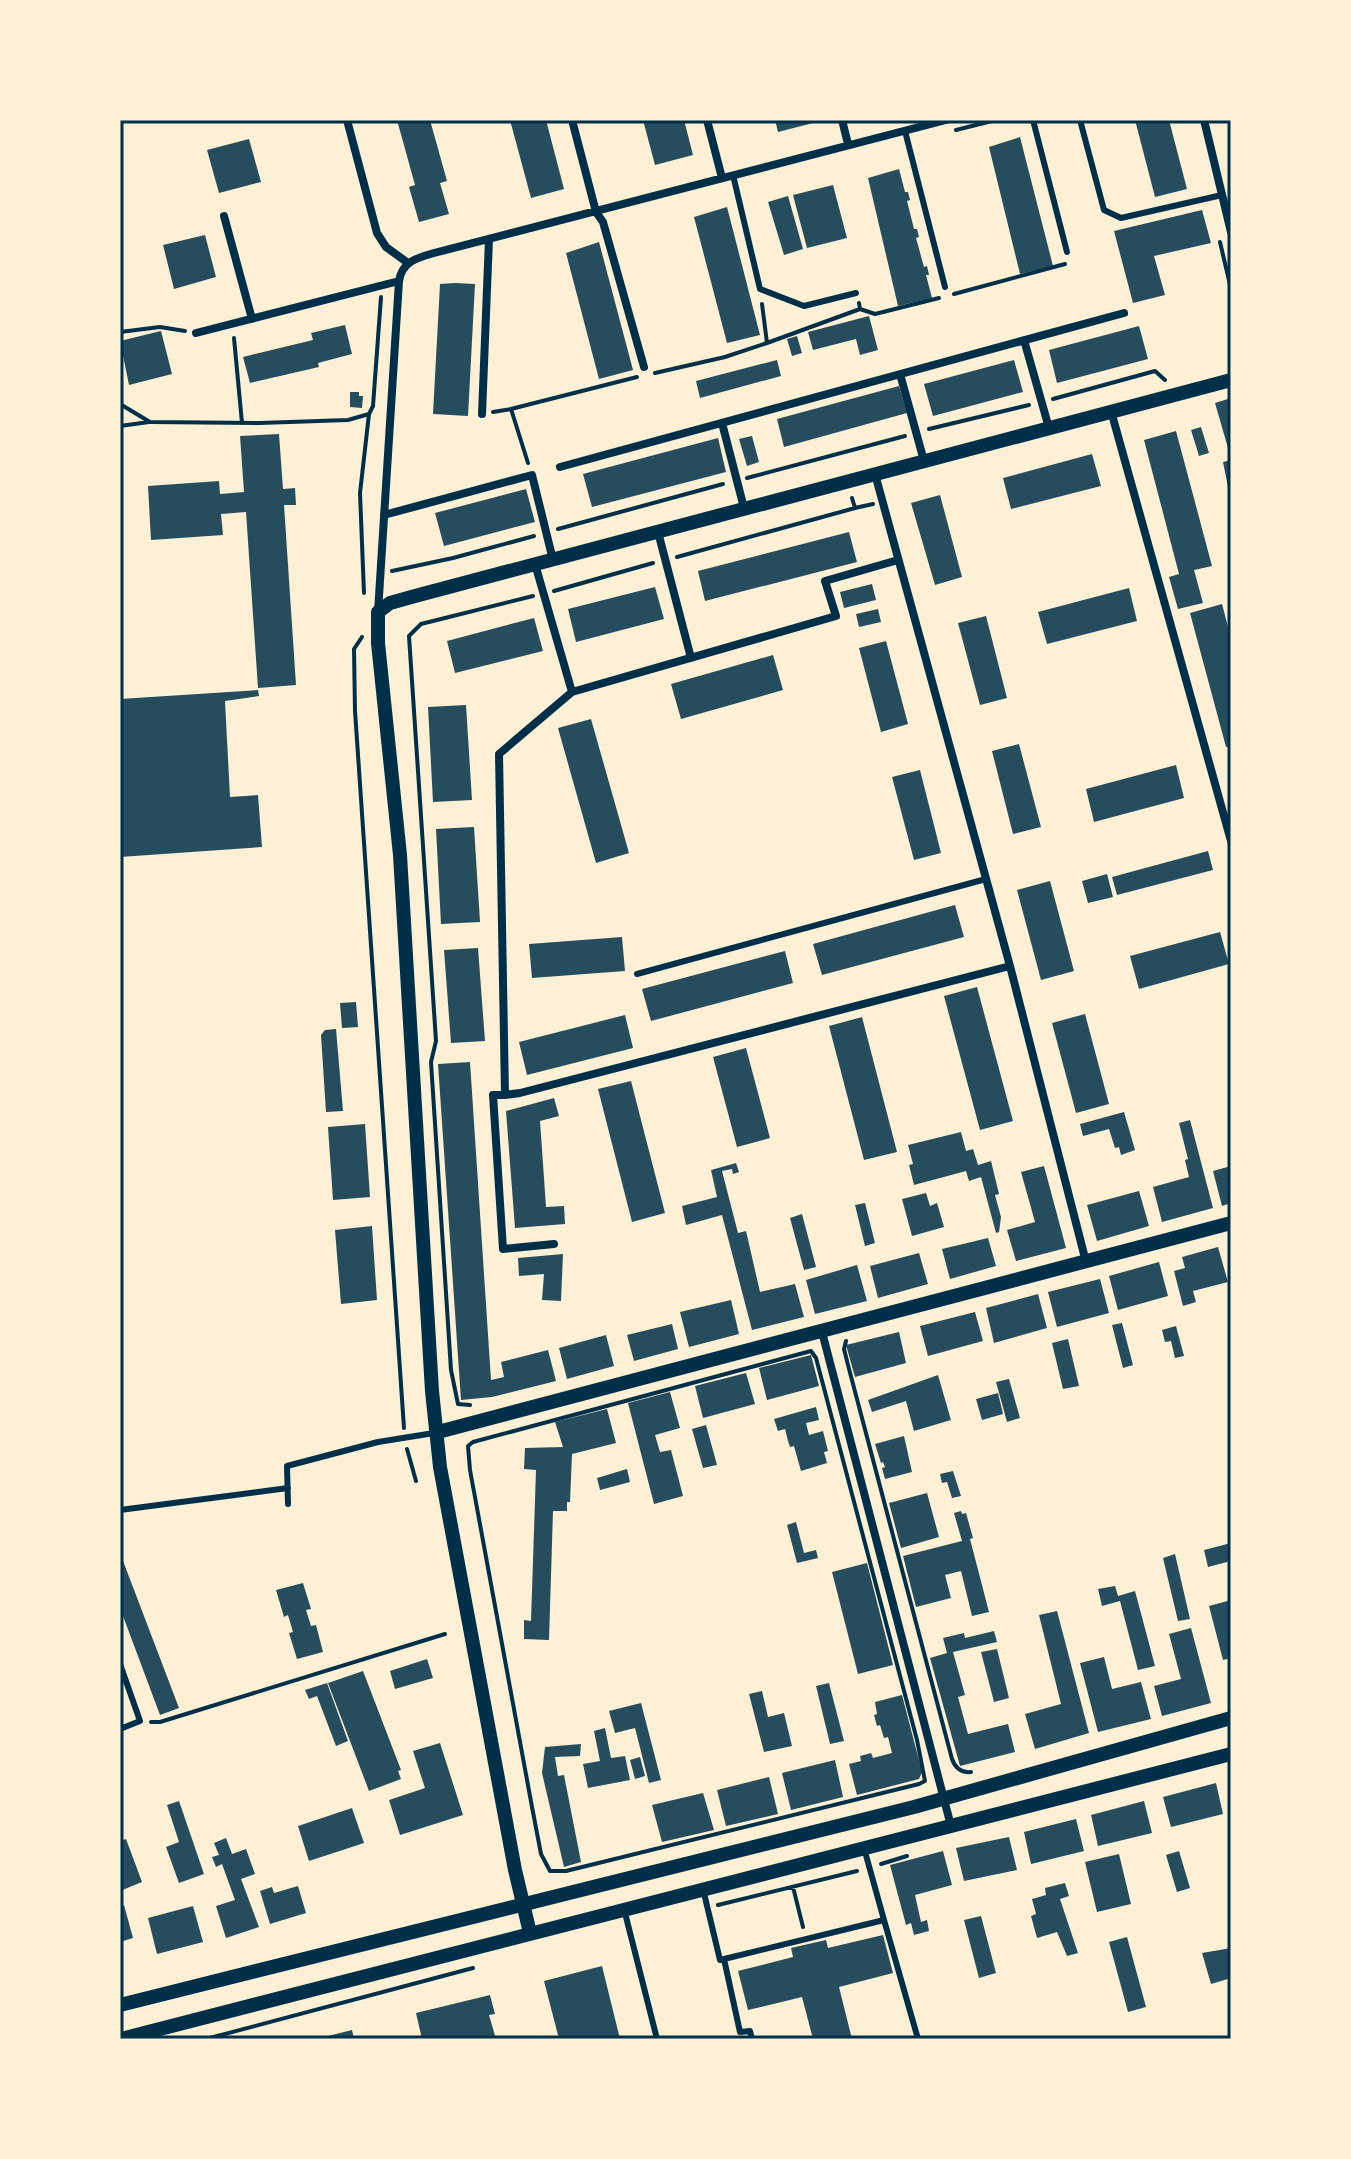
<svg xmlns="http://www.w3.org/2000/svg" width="1351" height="2159" font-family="'Noto Serif',serif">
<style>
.building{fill:#264d5e}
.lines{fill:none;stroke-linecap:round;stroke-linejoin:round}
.path{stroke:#003049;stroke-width:4}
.service{stroke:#003049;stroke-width:6}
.minor{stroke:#003049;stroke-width:8}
.tertiary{stroke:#003049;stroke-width:14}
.neatline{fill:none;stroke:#003049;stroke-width:3}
</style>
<rect width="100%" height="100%" fill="#fdf0d5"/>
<path class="building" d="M397,120H430L447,181L440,183L449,214L419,222L409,187L415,185Z
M510,120H546L564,189L531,198Z
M643,120H684L693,155L655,165Z
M775,120H821V121L778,132Z
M1135,120H1169L1187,189L1155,197Z
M1020,137L1053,266L1020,274L989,147Z
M249,139L261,182L219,193L207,150Z
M899,169L905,192H908L910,200L907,201L914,229H917L919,237L916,238L924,267L927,266L929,275H926L932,298L898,306L868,178Z
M833,185L847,238L807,248L793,195Z
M788,196L803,249L784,255L768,202Z
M727,207L760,335L727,343L694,217Z
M1202,210L1211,243L1154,256L1165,295L1133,303L1114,231Z
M205,235L216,277L174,289L163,245Z
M599,242L633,370L599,379L566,253Z
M455,283L475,284L468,416L433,414L440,284Z
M869,316L878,350L860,355L856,339L813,350L808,332Z
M345,325L352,354L318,363L319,367L250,383L243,357L313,340L311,333Z
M1139,326L1148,359L1057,383L1049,350Z
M161,331L172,374L129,385L120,341Z
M797,336L802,353L792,356L787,339Z
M777,360L781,376L700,398L696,381Z
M1014,360L1023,392L933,416L924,384Z
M899,386L907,413L784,447L777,419Z
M350,392H359V396H363L362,408L350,407Z
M1231,398V447L1228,448L1215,403Z
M1201,427L1209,453L1199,456L1191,430Z
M1176,431L1212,566L1194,570L1203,603L1178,609L1169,577L1179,574L1144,440Z
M279,434L283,489L295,488L296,505H284L296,685L258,688L246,512L221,514L223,535L151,540L148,486L219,481L220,494L244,492L240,436Z
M752,436L759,462L747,466L739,439Z
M718,438L726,472L592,507L583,474Z
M1092,454L1101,486L1011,509L1003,478Z
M1231,460V497H1230L1223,462Z
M526,489L535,522L444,546L435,513Z
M940,495L962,577L935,585L911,503Z
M849,532L857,562L705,601L698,571Z
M872,584L876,600L844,608L840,592Z
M655,587L664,619L576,642L568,609Z
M1129,588L1137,621L1047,644L1038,612Z
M1222,604L1231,638V746L1226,747L1190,613Z
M878,609L881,622L859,627L856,614Z
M986,616L1007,698L980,705L958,623Z
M534,618L543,651L455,673L447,641Z
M886,641L908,724L881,732L859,648Z
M773,655L783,690L681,719L671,684Z
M258,690L259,696L225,701L230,797L258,795L262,847L120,857V699Z
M466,705L472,800L433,802L428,707Z
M591,719L629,853L596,863L558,728Z
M1019,744L1041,827L1013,834L992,751Z
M1176,765L1184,798L1094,822L1086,789Z
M920,770L941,853L914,860L892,777Z
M474,827L480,922L441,924L436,829Z
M1208,851L1213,870L1117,895L1112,877Z
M1107,874L1113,897L1088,903L1082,881Z
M1050,881L1074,971L1041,980L1017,890Z
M955,905L964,937L822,975L813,944Z
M1220,932L1229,964L1139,989L1130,956Z
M622,937L625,971L532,978L529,944Z
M478,948L485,1041L451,1043L444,950Z
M785,951L793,983L651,1021L642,989Z
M977,987L1013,1121L980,1130L944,996Z
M356,1002L358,1027L342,1028L340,1003Z
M1085,1014L1109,1104L1076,1113L1052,1023Z
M625,1015L633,1048L527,1075L519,1042Z
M862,1017L897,1152L864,1160L829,1026Z
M336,1029L343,1111L326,1112L321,1035L325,1030Z
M746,1048L770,1138L737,1147L713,1057Z
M470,1062L491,1380L504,1377L501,1362L548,1350L556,1381L492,1397L461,1400L438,1064Z
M631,1081L665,1213L632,1222L598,1089Z
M554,1098L559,1116L540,1121L546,1207L564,1206L565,1224L515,1228L506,1111Z
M1124,1112L1135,1150L1121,1155L1119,1147L1115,1148L1109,1129L1083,1136L1080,1124Z
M1190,1120L1213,1208L1162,1222L1153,1187L1189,1177L1185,1160L1188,1159L1179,1123Z
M365,1124L370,1197L333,1200L328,1127Z
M961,1132L966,1151L973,1149L978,1165L991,1161L999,1194L995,1195L1001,1217L999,1232L996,1233L981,1177L969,1181L966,1171L914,1185L909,1165L913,1164L908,1145Z
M736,1163L739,1172L733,1174L732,1169L722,1171L738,1233L746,1231L760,1292L795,1284L804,1317L752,1330L722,1215L686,1225L682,1206L717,1197L711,1170Z
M1044,1166L1066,1248L1016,1261L1007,1230L1035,1222L1021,1172Z
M1231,1166V1203L1222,1206L1213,1171Z
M1139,1191L1149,1226L1097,1241L1087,1205Z
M926,1193L930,1206L937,1203L944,1227L912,1236L902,1199Z
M865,1203L875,1243L865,1246L855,1205Z
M802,1214L816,1267L804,1270L790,1218Z
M372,1226L377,1300L341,1304L335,1230Z
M988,1238L996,1266L950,1279L942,1249Z
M1218,1247L1228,1282L1193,1291L1196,1302L1183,1306L1174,1271L1185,1268L1182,1257Z
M919,1253L928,1284L878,1298L870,1266Z
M563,1254L561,1301L542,1300L544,1274L519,1276L518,1258Z
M1159,1262L1168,1296L1118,1310L1109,1276Z
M857,1265L867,1301L815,1314L806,1280Z
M1100,1279L1109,1313L1057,1327L1048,1292Z
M1038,1294L1047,1328L994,1343L986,1308Z
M731,1300L739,1334L689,1347L680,1312Z
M975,1312L983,1341L928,1356L920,1326Z
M1122,1323L1133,1365L1123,1368L1112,1325Z
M672,1324L678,1349L634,1361L627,1335Z
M1176,1326L1184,1356L1175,1358L1171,1341L1165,1342L1162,1330Z
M899,1332L906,1363L855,1377L846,1345Z
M606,1335L614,1366L567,1379L559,1348Z
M1068,1339L1079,1386L1063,1389L1052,1343Z
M811,1355L819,1386L767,1400L759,1368Z
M746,1373L755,1404L703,1418L695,1386Z
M938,1375L951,1420L914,1431L906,1401L872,1412L868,1400Z
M1009,1379L1020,1418L1007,1422L996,1382Z
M670,1392L680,1428L655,1435L660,1452L671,1450L683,1496L654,1504L628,1403Z
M998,1393L1003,1414L982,1420L976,1399Z
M816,1407L819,1420L806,1423L809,1435L823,1431L828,1451L824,1452L827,1463L801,1471L794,1446L790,1447L788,1441L785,1429L778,1431L774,1419Z
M607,1409L616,1443L572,1454L570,1502H567V1511H553L549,1640L524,1639V1620L531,1621L536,1470L524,1469L525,1448L563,1447L555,1422Z
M706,1425L717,1465L703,1468L692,1429Z
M904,1436L912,1472L885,1479L882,1468L885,1467L883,1462L881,1463L875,1444Z
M627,1469L630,1482L600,1490L597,1478Z
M953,1471L961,1496L952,1498L947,1482L942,1483L940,1474Z
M927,1493L939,1537L901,1548L889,1503Z
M961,1511L962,1514L966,1513L973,1538L970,1539L989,1612L972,1616L961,1571L945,1575L951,1598L916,1607L903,1556L962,1541L954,1513Z
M796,1522L804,1553L816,1550L818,1558L797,1563L787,1525Z
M1231,1543V1561L1208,1567L1204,1550Z
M120,1553L179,1708L160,1715L120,1608Z
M1175,1554L1190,1619L1178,1621L1163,1558Z
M867,1563L893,1665L858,1674L832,1572Z
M303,1583L311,1609L306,1610L311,1626L316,1625L323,1652L297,1659L289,1633L293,1632L288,1615L284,1617L276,1590Z
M1115,1586L1118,1596L1135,1591L1155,1666L1138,1670L1120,1601L1102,1606L1098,1589Z
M1231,1600V1658L1223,1660L1209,1606Z
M1057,1611L1089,1733L1035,1749L1025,1714L1061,1704L1039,1615Z
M1191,1628L1211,1703L1162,1716L1154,1686L1181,1679L1169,1634Z
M994,1631L997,1642L953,1652L965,1695L958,1697L968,1734L1008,1724L1015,1752L960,1766L930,1658L947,1653L943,1638L964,1633L965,1638Z
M997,1649L1009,1698L994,1702L981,1652Z
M1104,1657L1112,1689L1141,1682L1151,1719L1098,1732L1080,1663Z
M427,1659L433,1678L395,1689L390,1671Z
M363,1671L401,1770L398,1771L401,1779L369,1791L328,1683Z
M327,1683L348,1741L336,1746L317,1696L309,1699L305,1690Z
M829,1683L844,1741L830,1744L816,1686Z
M762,1691L768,1717L784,1713L792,1746L764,1752L749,1694Z
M902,1695L922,1772L919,1779L857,1795L849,1764L861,1761L860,1756L871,1753L873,1758L892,1753L888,1737L884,1738L880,1725L877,1726L874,1715L877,1714L875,1702Z
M641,1703L661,1780L649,1783L635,1728L615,1733L609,1711Z
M605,1728L611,1758L625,1756L630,1780L588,1788L583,1764L600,1761L594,1731Z
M440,1743L463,1815L400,1835L389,1800L425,1788L413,1751Z
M581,1744L580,1756L555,1757L558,1776L564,1775L581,1862L564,1867L542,1773L545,1747Z
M640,1757L645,1776L635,1779L630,1760Z
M835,1760L843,1797L791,1810L782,1773Z
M769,1777L778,1814L726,1826L717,1790Z
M1216,1783L1223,1814L1171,1827L1163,1797Z
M703,1793L714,1830L662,1842L652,1805Z
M179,1801L204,1874L179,1883L166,1847L179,1842L167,1805Z
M1144,1801L1152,1833L1098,1846L1091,1815Z
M352,1808L364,1843L309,1861L298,1826Z
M1076,1819L1084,1851L1031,1864L1024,1832Z
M1009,1837L1017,1870L964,1881L956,1848Z
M226,1838L232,1854L246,1849L255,1874L241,1879L259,1927L226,1938L216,1906L235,1900L222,1864L216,1867L212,1857L219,1855L214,1843Z
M126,1839L142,1882L120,1891V1841Z
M943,1851L952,1885L915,1895L921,1922L927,1920L929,1931L914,1935L911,1923L906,1925L890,1865Z
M1179,1851L1190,1888L1177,1892L1166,1855Z
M1119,1854L1131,1904L1097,1912L1085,1862Z
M1065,1883L1069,1896L1060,1899L1078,1953L1067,1956L1057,1932L1037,1938L1031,1916L1036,1914L1032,1899L1046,1895L1045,1888Z
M298,1886L306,1913L270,1924L260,1891L272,1887L274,1893Z
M124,1905L133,1938L120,1942V1906Z
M193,1906L203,1942L157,1954L148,1918Z
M981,1916L996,1973L979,1978L964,1920Z
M883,1935L893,1973L839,1987L852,2039H813L802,1997L748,2010L738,1971L793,1957L791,1948L826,1940L828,1948Z
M1127,1937L1146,2007L1128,2012L1109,1942Z
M1231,1948V1978L1211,1984L1202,1953Z
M602,1966L620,2039H559L544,1981Z
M490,1995L495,2014L489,2015L496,2039H422L416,2013Z
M352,2030L354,2039H320V2038Z"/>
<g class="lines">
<path class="path" d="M956,130L996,120
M1220,242L1231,289
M954,294L1065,264
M859,303L860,309L875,314L939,298
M120,332L160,327L185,331
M234,338L242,423
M767,343L860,309
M655,373L725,357L767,343L762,304
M1053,399L1155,371L1165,380
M120,404L150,422L260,423L348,420L369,414L373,406L381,297
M511,409L637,377
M493,412L511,409L528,463
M120,426L149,422
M929,429L1029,405
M747,478L905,436
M855,508L873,504
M558,529L723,484
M677,557L855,508L852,498
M392,571L453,558L534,536
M554,591L653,563
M364,593L360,493L369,414
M362,637L354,649L355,711L404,1428
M846,1341L844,1349L848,1365L952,1759C955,1768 962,1773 971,1772
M811,1351L816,1358L917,1740L925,1781L919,1784L566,1871H550L541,1854L532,1807L470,1470L468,1446L473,1442Z
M470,1405L458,1404L451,1370L431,1062L436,1041L409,636L421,624L533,596
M407,1449L416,1481
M151,1722H160L445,1634
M881,1864L907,1856
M793,1887L803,1927
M718,1905L857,1871
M206,2039L473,1968"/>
<path class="service" d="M1033,120L1067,252
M1080,120L1104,210L1121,218L1222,195
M905,131L945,287
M733,175L760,289L804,306L856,293
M637,974L986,879
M288,1504L287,1466L378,1442L434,1433
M120,1510L288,1488
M120,1664L140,1721L120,1729
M703,1889L720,1960L884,1920L864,1848
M624,1909L657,2039
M884,1920L918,2039
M724,1959L740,2032L750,2031L752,2039"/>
<path class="minor" d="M347,120L377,233L386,247L408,263
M572,120L596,212L603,222L644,367
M707,120L722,178
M842,120L848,144
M1204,120L1231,232
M224,216L252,319
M196,333L399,281
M1024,340L1049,428
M900,374L924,461
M1111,411L1231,841
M482,414L489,239
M722,423L744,508
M560,467L1124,313
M875,474L1010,966L1086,1262
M384,515L532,475L553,560
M658,532L691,658
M535,564L572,692L499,754L505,1095L520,1093L1010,966
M378,612L399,281C402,262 416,258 434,253L946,120
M572,692L836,616L825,581L898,560
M505,1095H493L503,1249L554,1244
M822,1332L951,1826"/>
<path class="tertiary" d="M438,1432L1231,1223
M530,1933L515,1870L440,1467L432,1391L400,855L378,643V612L390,603L415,596L1231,380
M120,2005L914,1807L1231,1718
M121,2039L1231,1754"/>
</g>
<rect width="1351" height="2159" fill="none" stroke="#fdf0d5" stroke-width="244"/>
<rect x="122" y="122" width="1107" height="1915" class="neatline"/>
</svg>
